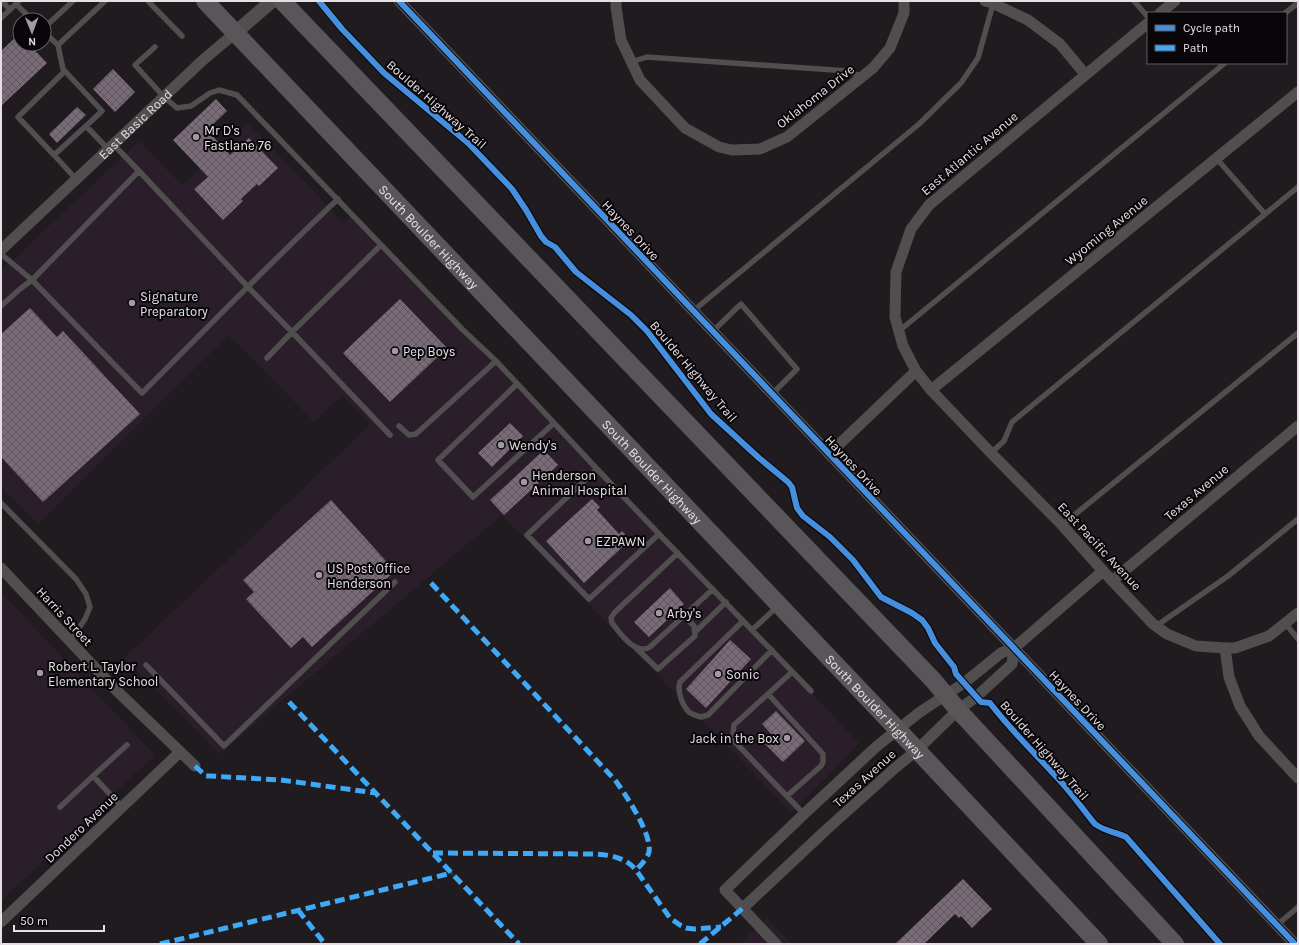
<svg xmlns="http://www.w3.org/2000/svg" width="1299" height="945" font-family="Karla,sans-serif">
<style>
.built{fill:#291e29}
.building{fill:url(#building-cross-hatch)}
.lines{fill:none;stroke-linecap:round;stroke-linejoin:round}
.service{stroke:#504e4f;stroke-width:5.5}
.minor{stroke:#504e4f;stroke-width:11}
.tertiary{stroke:#504e4f;stroke-width:14}
.primary{stroke:#585658;stroke-width:18}
.quiet{stroke:#3fa9f5;stroke-width:5;stroke-dasharray:10 5;stroke-linecap:butt}
.cycleway-casing{stroke:#080608;stroke-width:8}
.cycleway{stroke:#468fdf;stroke-width:6}
.poi-dot{fill:#a09ba0;stroke:#080608;stroke-width:1.5}
.labels{text-anchor:middle;stroke-width:4;stroke-linejoin:round;paint-order:stroke}
.street-label{font-size:13px;fill:#e6e0e5;stroke:#080608}
.poi-label{font-size:13px;fill:#e6e0e5;stroke:#080608;text-anchor:start}
</style>
<defs>
<pattern id="building-cross-hatch" width="8" height="8" patternUnits="userSpaceOnUse"><rect width="8" height="8" fill="#7a6b78"/><path d="M0 0l8 8M0 8l8-8" fill="none" stroke="#60575e"/></pattern>
</defs>
<rect width="100%" height="100%" fill="#1f1b1f"/>
<path class="built" d="M247,122L344,223L353,214L859,743L792,813L502,515L219,754L124,658L370,425L342,396L314,422L229,335L38,524L1,488V271L139,141L182,185Z
M1,592L155,755L1,901Z
M767,918L792,944H740L751,933Z"/>
<path class="building" d="M20,33V44H29L47,63L1,106V51Z
M113,69L135,92L115,112L93,89Z
M216,99L227,111L207,130L230,155L249,138L278,168L259,186L257,184L241,199L243,201L223,220L194,189L208,177L173,140Z
M77,107L86,115L57,143L49,134Z
M400,299L447,348L390,402L343,353Z
M30,308L57,337L63,331L140,414L43,502L1,457V334Z
M510,423L523,436L492,467L478,453Z
M544,450L558,465L504,515L490,500Z
M592,499L600,507L597,510L619,534L622,531L630,540L584,583L546,541Z
M331,500L395,571L312,647L303,637L291,648L246,599L254,592L243,580Z
M670,588L684,604L649,637L634,622Z
M730,640L751,659L706,708L686,689Z
M776,711L805,741L783,762L765,744L773,736L762,724Z
M963,879L992,909L981,919L972,928L961,916L959,918L955,914L924,944H895Z"/>
<g class="lines">
<path class="service" d="M2,1L10,10
M148,1L182,36
M1134,1L1148,17
M16,4L32,20
M1285,13L1298,3
M1,18L19,1
M44,28L73,1
M44,32L58,45L63,69L102,111L86,126L108,149
M58,45L105,1
M155,47L135,65L164,97L177,108L191,106L210,93L219,90L237,95L462,329L496,361L416,434L409,435L399,426
M631,62L647,57L848,71L862,77
M65,71L18,117L54,155L86,126
M113,144L139,171
M54,155L76,179
M1217,159L1265,214
M338,199C271,262 207,328 142,393L32,280L139,171L248,287L292,332L381,245
M1,254L32,280L20,289L1,306
M693,311L919,124L961,83L978,58L993,4
M899,331L1225,63
M712,332L741,304L797,369L772,394
M267,358L292,332L390,435
M496,361L597,469L527,535L589,599L659,534L597,469
M517,384L438,460L473,497L554,423
M991,453L1004,441L1012,422L1298,187
M1,503L76,579L86,594L90,607L85,619L70,641
M1062,525L1298,333
M659,534L811,691
M678,553L615,612L611,618L612,623C620,633 635,656 650,647L713,589
M743,621L680,682C677,691 682,705 689,712C693,715 697,716 701,717L708,715L772,650
M1285,623L1298,639
M1156,626L1228,576L1298,519
M752,630L778,606
M695,632L726,602
M637,649L658,669L695,636L694,626L684,616
M146,665L224,746L395,582
M792,672L734,725L733,733L735,742L804,814
M768,694L823,754V762L821,766L787,796
M93,776L127,745
M60,807L93,776L122,807
M1277,925L1298,907"/>
<g class="minor">
<path d="M399,1L1295,944"/>
<path d="M616,1V7L621,40L640,80L685,128L719,147L732,150L760,149L787,137L873,68L890,48L904,13V1"/>
<path d="M985,1L990,2L1028,20L1060,44L1085,74"/>
<path d="M1160,13L1175,1"/>
<path d="M1148,23L929,205L911,229L896,272L895,317L903,346L916,371L931,390L991,453L1062,525L1103,571L1153,624L1167,634L1196,646L1225,648H1235L1269,636L1298,613"/>
<path id="s1" d="M1,250L203,60L235,33"/>
<path d="M931,390L1298,92"/>
<path d="M829,454L916,371"/>
<path d="M1,568L117,691L195,766"/>
<path d="M1112,581L1298,426"/>
<path d="M1225,648L1229,677L1240,706L1259,736L1298,778"/>
<path d="M743,908L826,830L895,768L917,750L958,710L976,697L1012,664L1014,648"/>
<path d="M1,922L180,752"/>
<path d="M776,944L725,890L804,814L877,746L920,712L964,683L1001,653L1014,648L1103,571"/>
</g>
<path class="tertiary" d="M235,33L272,1"/>
<g class="primary">
<path id="s2" d="M205,1L917,750L1099,944"/>
<path d="M282,1L933,680L958,710L1175,944"/>
</g>
<path class="quiet" d="M431,583L615,780C626,795 652,834 649,852C647,859 641,865 636,870
M289,702L519,944
M195,766L206,776H210L281,780L376,793
M433,853L596,854C611,855 626,858 636,870L670,918L680,925L686,928L694,929L721,927
M298,910L325,944
M160,944L452,873
M700,944L743,908"/>
<g class="cycleway-casing">
<path id="cycleway" d="M319,1L342,29L384,73L468,143L512,189L526,210L541,236L546,242L555,247L576,272L631,315L647,331L711,414L759,458L788,482L792,487L797,508L803,516L830,537L853,560L881,597L912,613L922,620L928,628L935,643L954,667L956,674L981,702L990,703C1012,732 1038,756 1062,783C1074,796 1084,811 1095,824C1104,831 1116,832 1126,837L1220,944
M399,1L1295,944"/>
</g>
<use href="#cycleway" class="cycleway"/>
</g>
<g class="poi-dot">
<circle cx="196" cy="137" r="4"/>
<circle cx="132" cy="303" r="4"/>
<circle cx="395" cy="351" r="4"/>
<circle cx="501" cy="445" r="4"/>
<circle cx="524" cy="482" r="4"/>
<circle cx="588" cy="541" r="4"/>
<circle cx="319" cy="575" r="4"/>
<circle cx="659" cy="613" r="4"/>
<circle cx="40" cy="673" r="4"/>
<circle cx="718" cy="674" r="4"/>
<circle cx="787" cy="738" r="4"/>
</g>
<g class="labels">
<g class="street-label">
<text transform="translate(815 96) rotate(-38)" y="5">Oklahoma Drive</text>
<text transform="translate(437 104) rotate(41)" y="5">Boulder Highway Trail</text>
<text dy="5" stroke="none"><textPath href="#s1" startOffset="184">East Basic Road</textPath></text>
<text transform="translate(969 153) rotate(-40)" y="5">East Atlantic Avenue</text>
<text transform="translate(631 230) rotate(47)" y="5">Haynes Drive</text>
<text transform="translate(1106 230) rotate(-39)" y="5">Wyoming Avenue</text>
<text dy="5" stroke="none"><textPath href="#s2" startOffset="325">South Boulder Highway</textPath></text>
<text transform="translate(694 371) rotate(50)" y="5">Boulder Highway Trail</text>
<text transform="translate(854 465) rotate(47)" y="5">Haynes Drive</text>
<text dy="5" stroke="none"><textPath href="#s2" startOffset="649">South Boulder Highway</textPath></text>
<text transform="translate(1196 492) rotate(-40)" y="5">Texas Avenue</text>
<text transform="translate(1100 546) rotate(47)" y="5">East Pacific Avenue</text>
<text transform="translate(65 616) rotate(47)" y="5">Harris Street</text>
<text transform="translate(1078 700) rotate(47)" y="5">Haynes Drive</text>
<text dy="5" stroke="none"><textPath href="#s2" startOffset="973">South Boulder Highway</textPath></text>
<text transform="translate(1045 750) rotate(49)" y="5">Boulder Highway Trail</text>
<text transform="translate(864 778) rotate(-42)" y="5">Texas Avenue</text>
<text transform="translate(81 827) rotate(-44)" y="5">Dondero Avenue</text>
</g>
<g class="poi-label">
<text x="204" y="135">Mr D's<tspan x="204" dy="15">Fastlane 76</tspan></text>
<text x="140" y="301">Signature<tspan x="140" dy="15">Preparatory</tspan></text>
<text x="403" y="356">Pep Boys</text>
<text x="509" y="450">Wendy's</text>
<text x="532" y="480">Henderson<tspan x="532" dy="15">Animal Hospital</tspan></text>
<text x="596" y="546">EZPAWN</text>
<text x="327" y="573">US Post Office<tspan x="327" dy="15">Henderson</tspan></text>
<text x="667" y="618">Arby's</text>
<text x="48" y="671">Robert L. Taylor<tspan x="48" dy="15">Elementary School</tspan></text>
<text x="726" y="679">Sonic</text>
<text x="779" y="743" text-anchor="end">Jack in the Box</text>
</g>
</g>
<rect width="1299" height="945" fill="none" stroke="#e6e0e5" stroke-width="4"/>
<rect x="1147" y="12" width="140" height="52" fill="#080608" stroke="#615d60"/>
<rect x="1155" y="25" width="20" height="6" fill="#468fdf" stroke="#615d60"/>
<text x="1183" y="32" font-size="12" fill="#e6e0e5">Cycle path</text>
<rect x="1155" y="45" width="20" height="6" fill="#3fa9f5" stroke="#615d60"/>
<text x="1183" y="52" font-size="12" fill="#e6e0e5">Path</text>
<g transform="translate(32 32) rotate(179)"><circle r="19" fill="#080608" stroke="#615d60"/>
<path d="M0-3L7 15L0 10L-7 15Z" fill="#a09ba0"/>
<text y="-6" font-size="11" font-weight="bold" text-anchor="middle" fill="#e6e0e5">N</text>
</g>
<path d="M14 925v6h90v-6" fill="none" stroke="#e6e0e5" stroke-width="2"/>
<text x="20" y="925" font-size="12" fill="#e6e0e5" stroke="#080608" stroke-width="3" paint-order="stroke">50 m</text>
</svg>
